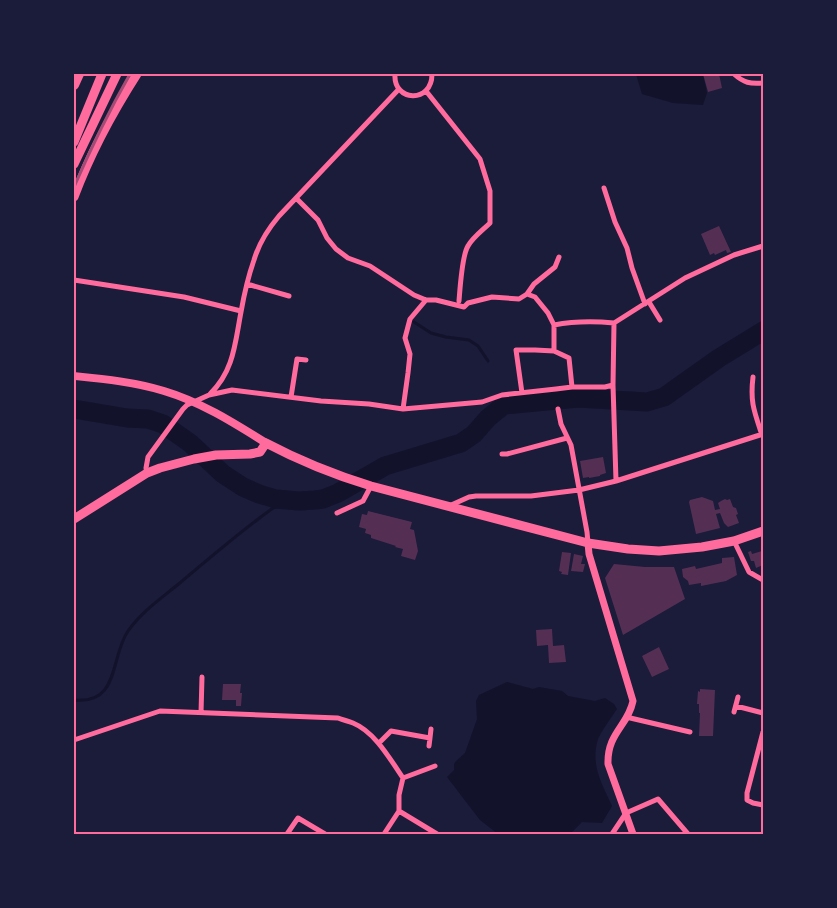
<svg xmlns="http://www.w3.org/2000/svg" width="837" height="908" font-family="'PT Sans',sans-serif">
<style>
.water{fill:#12122b}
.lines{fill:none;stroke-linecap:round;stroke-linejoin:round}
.stream{stroke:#12122b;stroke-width:3}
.river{stroke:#12122b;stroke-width:19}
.building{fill:#542f53}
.minor{stroke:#ff6b9d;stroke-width:5}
.tertiary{stroke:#ff6b9d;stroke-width:7}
.secondary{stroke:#ff6b9d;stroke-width:8}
.primary{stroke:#ff6b9d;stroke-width:9}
.motorway{stroke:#ff6b9d;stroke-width:10}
.rail{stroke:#a44b75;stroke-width:3}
.neatline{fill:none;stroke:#ff6b9d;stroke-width:2}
</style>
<rect width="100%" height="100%" fill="#1b1b3a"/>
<path class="water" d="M636,74H703L707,93L703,105L673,103L642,94Z
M507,682L533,689L539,687L562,691L568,696L595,701L605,698L614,704L617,709C611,718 602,730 598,739C590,765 602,784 612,806L602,823L582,822L570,834H498L480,820L447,777L454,770V764L456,761L465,753L477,719L476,701L479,695Z"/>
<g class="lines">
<path class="stream" d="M414,322L431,333L446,337L469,340L478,346L488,361
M74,700C120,705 110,657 128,631C142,611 163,597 181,582C211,557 241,531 273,508L287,503L299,501"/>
<path class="river" d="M74,409L127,418L148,419L163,424L190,443L223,474L243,487L259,494L276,499L299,501L315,500L323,499L338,493L385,466L461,443L474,434L488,418L504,405L578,398L647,402L664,397L719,358L763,331"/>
</g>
<path class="building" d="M703,74H719L722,88L708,92Z
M719,226L731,252L727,253L726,250L715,255L714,253L710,255L701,234Z
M603,457L606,473L600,475V476L589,478V477L583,478L580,461Z
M702,497L713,501L715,510L720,509L718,503L721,501L725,499L727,500L730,499L733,507L736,508L738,514L736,515L739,523L728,527L724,523L720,513L716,514L720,528L696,534L689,502L690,500Z
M368,511L412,522L410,529L414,530L418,551L415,560L401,556L403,549L395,547L396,546L371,538V535L365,533L366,529L359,527L362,514L367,515Z
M751,551L752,554L762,551L763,565L756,568L754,561H751L748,552Z
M562,552L571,553L568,575L561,574L562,572L559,571Z
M574,554L583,556L581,564H585L583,572L571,571Z
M734,557L737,575L726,581L701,586V583L689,585L688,581L683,577L682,569L695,566L696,569L722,563V558Z
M614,564L645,567H674L685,599L623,635L605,578Z
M552,629L553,646L564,645L566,662L549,663L548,645L537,646L536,630Z
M659,647L669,669L652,677L642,656Z
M223,684H241L240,693H242L241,706H236V700H222Z
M700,689L715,690L713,736H699L700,713H699V704H697L698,691L700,692Z"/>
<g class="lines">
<path class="minor" d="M395,74C393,102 432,104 432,74
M734,74C744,83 750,84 763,83
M426,91L480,159L490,191V223C483,230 473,237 468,246C462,255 460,289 459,301
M604,188L615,222L627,248L632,268L645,304
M296,198L318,220L327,238L336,249L348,258L370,266L414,295L426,300H436L464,307L468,303L492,297L519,299L527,294L535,297L548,313L554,325V351
M74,280L184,297L241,311
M247,284L289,296
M527,294L534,284L555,267L559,257
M649,302L660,320
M554,325C575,321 593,321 614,323
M753,377C750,402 754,411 762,435
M522,393L516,350H535L554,351L569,358L572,387
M210,394C234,371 235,343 241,312C244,295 248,277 254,260C259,243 268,229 279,216L399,89
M291,397L297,359L306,360
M403,409L408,373L410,354L405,338L410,319L426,300
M558,409L561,424L571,445L587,532L588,543
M502,454H507L567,438
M147,473L146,468L148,457L183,409L187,405L209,395L232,390L321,401L369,404L403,409L482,402L502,395L556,389L572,387H605L613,385
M616,481L613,385L614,323L685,278L734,255L763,246
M449,506L469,497L476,496H531L579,490L616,481L763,434
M337,513L363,501L371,486
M734,541L749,572L763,580
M736,706L763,713
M734,712L738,697
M201,713L202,677
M626,717L690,732
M763,732L747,793V800L753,803L763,805
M74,740L160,711L338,718C343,720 348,721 353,723C375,732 390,759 403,778L399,795V811L384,834
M379,743L391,731L430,738L431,729
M429,746L430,738
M403,778L435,766
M399,811L437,834
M287,834L298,818L325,834
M612,834L626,813L658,799L688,834"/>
<path class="tertiary" d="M588,543L589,554L633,701C628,726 607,733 608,764L633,834"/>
<path class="secondary" d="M74,376C104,379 135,382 164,391C201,402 234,423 266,443"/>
<path class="primary" d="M74,142L102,74
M74,164L117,74
M74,197C90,154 112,113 137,74
M74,519L147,473L160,468L194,459L216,455L250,454L260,452L266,443C300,461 335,475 371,486L588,543L628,549L659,551L702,547L734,541L763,531"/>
<path class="motorway" d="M74,85L79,74"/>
<path class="rail" d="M74,187C91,148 109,111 130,74"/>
</g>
<rect width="837" height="908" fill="none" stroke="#1b1b3a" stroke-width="150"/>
<rect x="75" y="75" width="687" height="758" class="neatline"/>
</svg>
